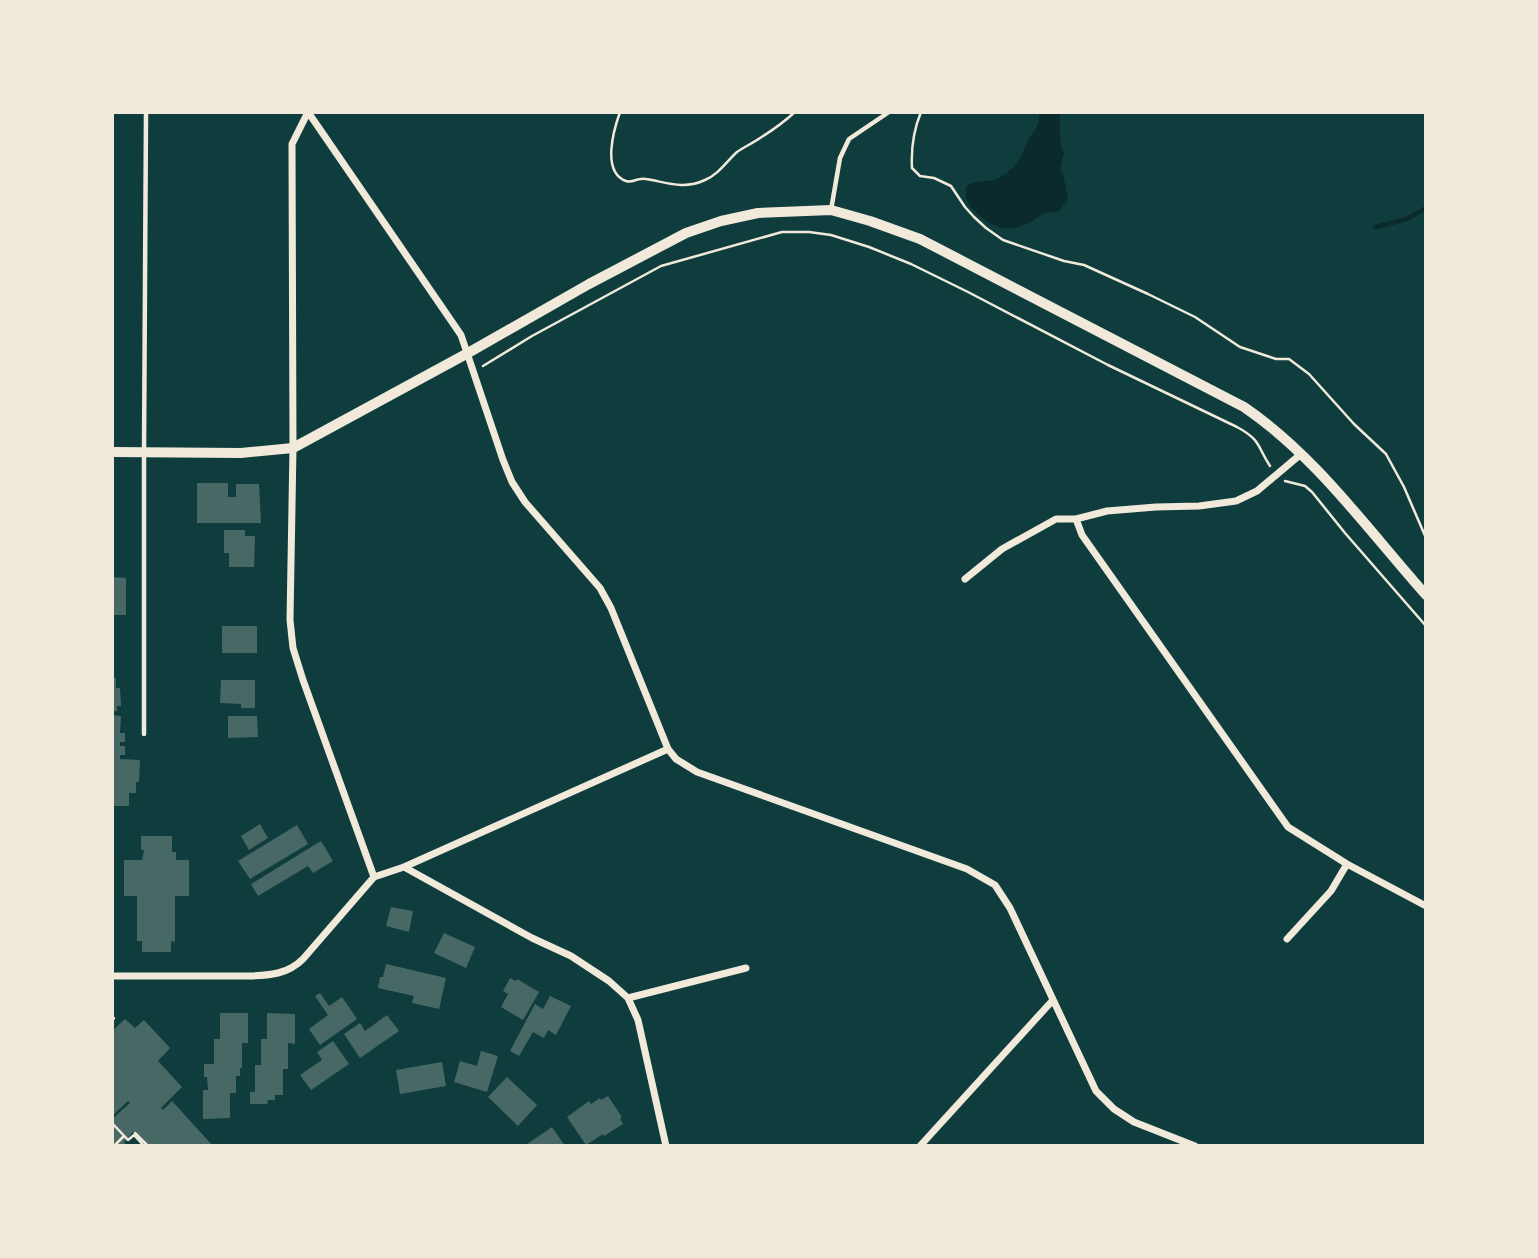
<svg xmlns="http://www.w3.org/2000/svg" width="1538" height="1258" font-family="'Exo 2',sans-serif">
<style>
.water{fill:#0a2a2b}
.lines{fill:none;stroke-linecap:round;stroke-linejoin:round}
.stream{stroke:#0a2a2b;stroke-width:4.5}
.building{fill:#486865}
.path{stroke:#f1e9da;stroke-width:2.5}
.service{stroke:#f1e9da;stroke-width:4.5}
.minor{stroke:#f1e9da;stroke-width:7}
.tertiary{stroke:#f1e9da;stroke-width:10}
</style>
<rect width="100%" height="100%" fill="#0f3d3e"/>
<path class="water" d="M1039,112H1059C1062,126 1057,140 1064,153L1060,169L1063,173L1068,200L1059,211C1054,212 1048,212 1043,214C1038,216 1034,221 1029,223C1009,233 995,229 979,215C970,208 964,199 966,187C976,179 987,183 997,179C1013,172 1022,157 1027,142C1029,136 1034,133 1036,128C1039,124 1039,117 1039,112Z"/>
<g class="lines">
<path class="stream" d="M1376,227L1407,219L1426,208"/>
</g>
<path class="building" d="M197,483H228V497H236V484H259L261,523H197Z
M224,530H245V536H255L254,567H229V553H224Z
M112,577L126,578V615H112Z
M222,626H257V653H222Z
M112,678H116V688H120L121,706H117V711H112Z
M221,680H255V708H241V704L220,703Z
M112,715L121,716L120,733H125V742H120V746H125V755H120V759L140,760L139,782H136V793H129V806H112Z
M228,716H257L258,737L228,738Z
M260,824L268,838L249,850L241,836Z
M297,825L308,844L250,879L238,861Z
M141,836H172V852H176V860H189V896H175V942L171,941V952H142V941H137V896H124V860H142L144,851L141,849Z
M321,841L333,861L313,873L308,866L258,896L251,884Z
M391,907L413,911L409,932L386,926Z
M444,933L475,947L466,968L434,953Z
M386,964L446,978L439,1009L412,1003L414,996L378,988L380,977H383Z
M510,978L516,981L517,979L539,992L523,1020L501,1007L508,994L503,991Z
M320,993L329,1006L342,997L357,1019L320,1045L309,1029L328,1015L315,996Z
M550,996L571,1006L556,1035L548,1030L544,1038L533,1032L519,1056L510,1051L535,1004L543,1009Z
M220,1013H248V1043H242V1068H240V1076H236V1093H230V1118L203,1119V1090H208L207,1077H204V1064H214V1039H220Z
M267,1013L295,1014V1044L288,1043V1069H283V1095H275V1100H268L267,1104H250V1092H255V1065H261V1039H267Z
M387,1015L399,1031L360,1058L344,1034L360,1023L365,1031Z
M125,1019L135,1028L144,1020L170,1048L158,1061L182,1087L161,1108L163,1110L172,1101L213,1146H146L133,1132L124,1142L126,1145L125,1146H112V1119L130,1103L128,1101L112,1116V1031Z
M333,1041L349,1064L311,1090L300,1075L322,1060L317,1052Z
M481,1051L498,1056L487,1092L454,1082L460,1061L477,1066Z
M442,1062L446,1086L400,1094L396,1070Z
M507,1077L537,1105L518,1126L488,1097Z
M608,1096L622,1117L620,1118L623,1124L604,1136L603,1134L586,1145L567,1117L589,1101L591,1104L600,1098L601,1100Z
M552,1127L565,1146H524Z"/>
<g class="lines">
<path class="path" d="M620,112C614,129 601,172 626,181C632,183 636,179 641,179C644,178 650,180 652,180C671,184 686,189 705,180C719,174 726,162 737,152C744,147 753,143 760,138C773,130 784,122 795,112
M921,112C914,129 911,149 912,168L920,176L934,178L951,186L965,207L974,217L986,228L1003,240L1064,261L1084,265L1148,294L1195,317L1240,347L1276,359H1289L1309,374L1354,424L1386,454L1404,487L1426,538
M483,366L532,336L661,266L782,232H809L831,235L869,247L911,264L968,292L1108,365L1237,427C1261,440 1257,446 1270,466
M1285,481L1305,486L1312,492L1345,533L1426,626
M112,1022L114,1018
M112,1123L128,1140L134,1135L144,1146
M135,1134V1133L148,1146
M114,1146L124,1136"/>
<path class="service" d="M831,210L840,158L849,139L889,112
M144,734V453L146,112"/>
<path class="minor" d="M308,112L461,335L503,460L512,482L525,502L600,588L611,608L668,749L676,759L697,772L967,869L995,885L1010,908L1096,1091L1114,1109L1134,1122L1195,1146
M308,112L292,144L293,448L290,620L293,648L303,680L374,877
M1076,519L1082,535L1288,827L1347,864L1426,906
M965,579L1002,549L1056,519H1076L1107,511L1156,507L1199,506L1236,501L1257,491L1301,454
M404,867L532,938L571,956L609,981L628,998L638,1020L666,1146
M1287,939L1331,891L1347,864
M112,976H251C271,975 288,974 303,959L374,877L404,867L668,749
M628,998L746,968
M920,1146L1053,1000"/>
<path class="tertiary" d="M112,452L241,453L293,448L468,353L589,284L686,233L721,221L758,213L831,210L870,221L920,239L1244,407C1316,456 1368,530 1426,595"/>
</g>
<rect width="1538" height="1258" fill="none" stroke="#f1e9da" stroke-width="228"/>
</svg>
